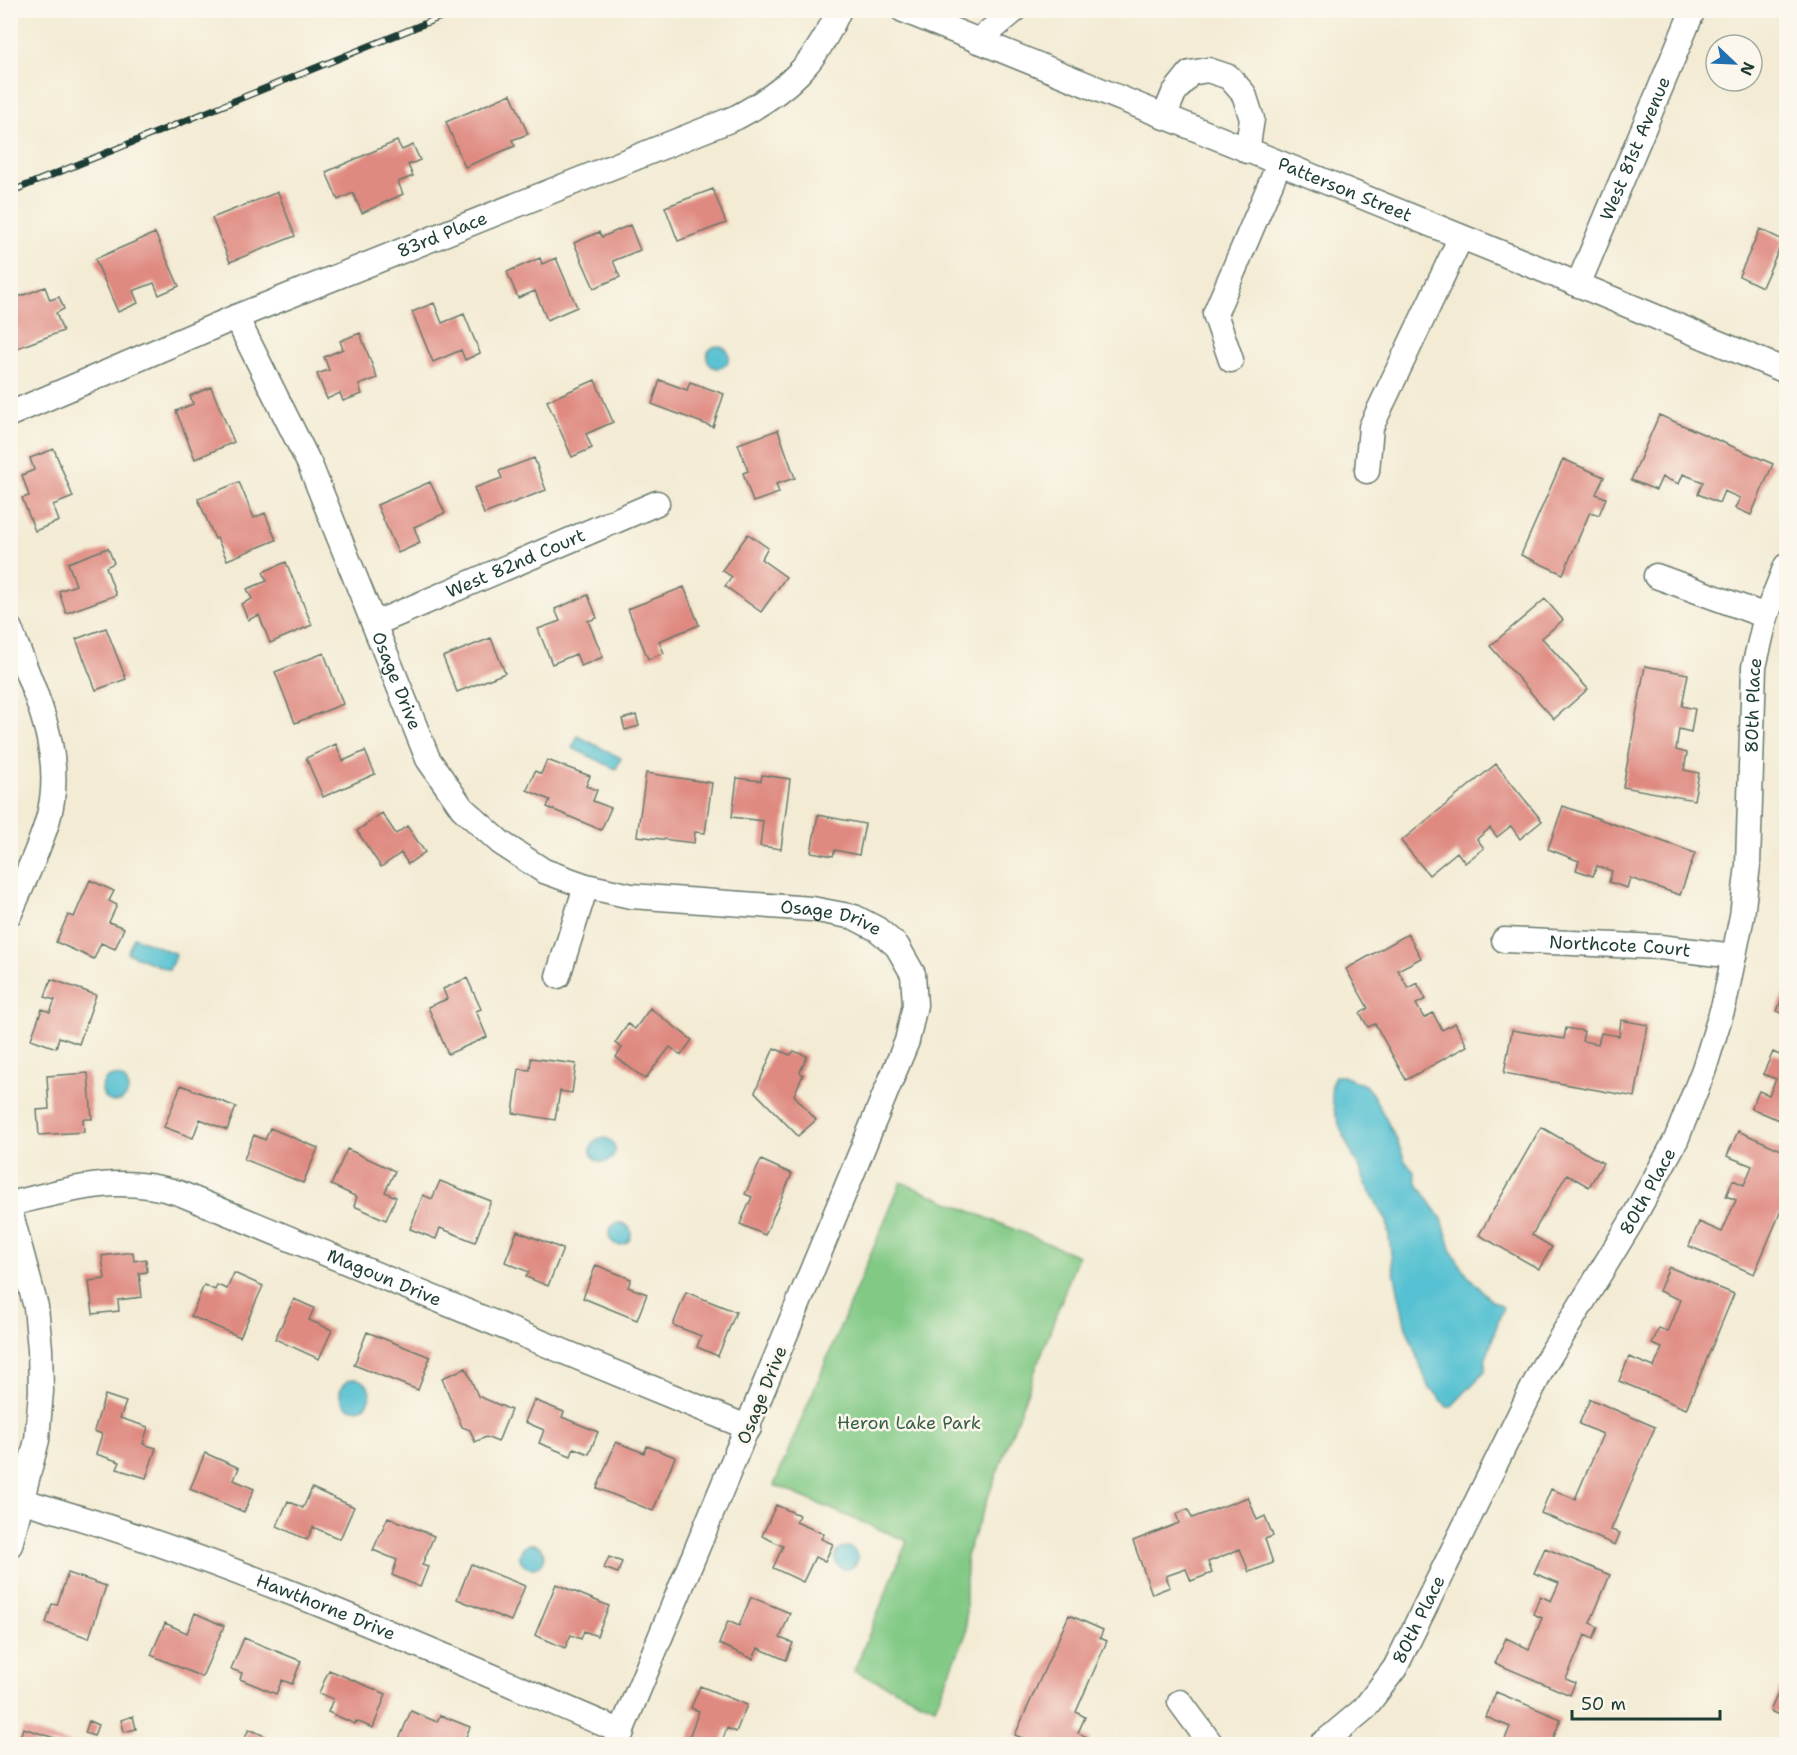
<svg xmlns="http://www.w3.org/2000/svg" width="1797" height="1755" font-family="'Shantell Sans',sans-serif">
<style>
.green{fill:#81c985;stroke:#50835c;stroke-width:1.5}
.water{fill:#57c1d2;stroke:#3b7f83;stroke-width:1.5}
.building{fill:#df8a81}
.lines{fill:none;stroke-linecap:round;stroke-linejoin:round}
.minor-casing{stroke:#697a6c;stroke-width:27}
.minor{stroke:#fff;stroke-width:24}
.rail-casing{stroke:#1f3d34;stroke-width:7}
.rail{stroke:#fbf7ec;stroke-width:4.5;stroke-dasharray:14;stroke-linecap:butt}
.labels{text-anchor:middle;stroke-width:5;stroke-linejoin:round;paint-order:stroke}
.street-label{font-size:18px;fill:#1f3d34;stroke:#fbf7ec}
.park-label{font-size:18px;fill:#386048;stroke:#fbf7ec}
</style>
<rect width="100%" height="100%" fill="#fbf7ec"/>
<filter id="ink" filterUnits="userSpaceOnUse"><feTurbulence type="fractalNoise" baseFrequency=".0167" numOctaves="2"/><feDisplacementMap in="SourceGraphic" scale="12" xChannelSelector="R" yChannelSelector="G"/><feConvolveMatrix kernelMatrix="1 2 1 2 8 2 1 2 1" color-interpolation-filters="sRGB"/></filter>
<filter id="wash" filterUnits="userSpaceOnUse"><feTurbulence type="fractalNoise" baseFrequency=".008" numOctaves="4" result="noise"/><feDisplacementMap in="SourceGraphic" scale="24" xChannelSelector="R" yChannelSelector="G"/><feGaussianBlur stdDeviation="1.35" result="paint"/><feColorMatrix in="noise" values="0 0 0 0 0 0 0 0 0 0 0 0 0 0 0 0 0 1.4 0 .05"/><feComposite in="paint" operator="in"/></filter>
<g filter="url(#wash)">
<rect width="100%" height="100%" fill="#f3ebd4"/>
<path class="green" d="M901,1182L1078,1256L966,1556V1634L935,1707L854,1671L907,1541L774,1485Z"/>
<path class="water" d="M707 357a11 11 0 1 1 22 0a11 11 0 1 1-22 0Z
M578,736L621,758L616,769L572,748Z
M134,937L176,954L169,970L127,953Z
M1335,1076H1343L1360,1083L1365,1085L1373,1095L1396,1138L1405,1161L1414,1172L1417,1183L1442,1219L1452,1252L1467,1275L1492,1301L1503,1307L1485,1361V1371L1451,1407H1447L1434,1391L1429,1389L1405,1324L1392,1261L1387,1221L1364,1182C1364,1172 1357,1165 1353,1156C1344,1138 1323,1095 1335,1076Z
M102 1089a13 13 0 1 1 26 0a13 13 0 1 1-26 0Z
M591 1150a12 12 0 1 1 24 0a12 12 0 1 1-24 0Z
M609 1234a11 11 0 1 1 22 0a11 11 0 1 1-22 0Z
M340 1394a15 15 0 1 1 30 0a15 15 0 1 1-30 0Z
M520 1556a12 12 0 1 1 24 0a12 12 0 1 1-24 0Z
M835 1558a11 11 0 1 1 22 0a11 11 0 1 1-22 0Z"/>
<g id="blocks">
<path class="building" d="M511,94L528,134L512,140L515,146L465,167L446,122Z
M397,141L402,150L413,145L420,160L408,165L413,176L398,182L403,194L362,213L353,193L338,200L326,172Z
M713,189L726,223L678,241L665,207Z
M278,192L295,236L230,262L212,218Z
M630,225L640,250L613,261L620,277L594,288L574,243L599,232L602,237Z
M1760,229L1783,240L1762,287L1739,276Z
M155,233L179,286L159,295L154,283L133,291L138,303L118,312L95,259Z
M540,258L542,264L556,258L577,307L547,320L535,291L518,298L507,272Z
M45,287L50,300L59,297L64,309L56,313L63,331L12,350L13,352L10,353V300Z
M434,303L442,323L464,314L480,353L465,360L461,350L433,362L412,312Z
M360,333L377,378L359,385L362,394L343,401L340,393L327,399L317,374L329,370L324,357L343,349L340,341Z
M595,380L613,422L586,434L592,448L572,457L547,401Z
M660,380L687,390L690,382L724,394L713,427L652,404Z
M211,387L234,442L195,459L176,411L193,404L190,396Z
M1659,415L1773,464L1751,515L1735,508L1740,498L1724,491L1719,503L1698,494L1703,482L1683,474L1679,484L1662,477L1656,490L1631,480Z
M778,430L795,478L776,484L779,493L753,502L743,473L748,471L738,444Z
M54,449L73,497L53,505L59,521L35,531L22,498L29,496L22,475L34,470L30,458Z
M534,458L546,490L484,514L474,488L502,478L499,471Z
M1563,459L1604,477L1596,494L1606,498L1599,515L1590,512L1563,574L1521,555Z
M239,482L254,518L265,513L276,540L227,560L217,538L215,539L198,499Z
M430,482L445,513L414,527L420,543L398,553L377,505Z
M748,534L768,548L761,559L786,577L761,612L725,586L732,577L722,570Z
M108,548L114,563L106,567L116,595L66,613L59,591L76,585L68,563Z
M286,562L312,625L270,643L259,615L248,620L241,604L252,599L247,589L267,581L263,572Z
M684,587L699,625L659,641L664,653L648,659L628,609Z
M588,595L597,618L588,621L603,657L581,666L576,654L552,664L538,629L560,621L555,609Z
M1545,599L1563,620L1542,638L1588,689L1554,719L1490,646Z
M106,628L126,679L96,690L76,639Z
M491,638L505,673L457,692L443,657Z
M324,653L343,704L295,723L275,672Z
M1645,666L1688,674L1682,706L1695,709L1691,732L1679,729L1676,750L1687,753L1684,770L1699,773L1694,800L1623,787Z
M636,715L639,726L625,730L622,719Z
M336,744L343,761L365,751L375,774L323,797L306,758Z
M547,760L590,776L586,786L597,790L593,801L611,808L601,830L547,807L550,800L527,790L535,771L541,774Z
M1496,764L1542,821L1520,839L1511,826L1497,837L1490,828L1477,839L1484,848L1465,863L1457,852L1429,875L1401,841Z
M646,773L712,783L705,833L695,832L694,843L637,836Z
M762,775L790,779L781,849L760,846L763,821L732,817L737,778L761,781Z
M1563,806L1695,853L1680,895L1630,878L1627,888L1609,882L1612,871L1597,866L1593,876L1576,870L1579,861L1548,849Z
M382,813L396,834L407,826L425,852L408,864L401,853L381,867L357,831Z
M818,815L865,824L859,855L835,850L833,856L811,852Z
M90,880L114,891L109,901L117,905L109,922L124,928L115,949L101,943L94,959L56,942L68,915L74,917Z
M1408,934L1421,958L1398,970L1408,988L1417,983L1426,999L1416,1004L1424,1018L1433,1013L1442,1030L1455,1023L1467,1046L1406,1080L1375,1024L1368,1027L1360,1013L1368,1008L1346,969Z
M467,978L481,1009L476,1011L487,1037L448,1054L428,1007L447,999L443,989Z
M51,979L96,995L79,1044L59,1037L56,1048L31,1039L42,1009L50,1012L55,1000L45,997Z
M1786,988V1015L1777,1011Z
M650,1008L692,1040L681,1055L670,1047L645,1079L616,1057L622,1048L615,1043L628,1024L635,1029Z
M1621,1020L1648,1025L1635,1097L1504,1073L1512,1030L1564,1039L1566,1028L1584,1031L1582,1041L1598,1044L1601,1033L1619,1036Z
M774,1048L790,1055L794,1051L807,1056L800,1072L803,1075L794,1095L816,1120L798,1136L755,1092Z
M1773,1052L1786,1058V1123L1751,1108L1759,1091L1769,1095L1776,1079L1763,1074Z
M531,1058L576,1064L572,1093L560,1091L555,1120L513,1113L519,1069L530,1070Z
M88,1073L92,1119H83L84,1132L39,1135L37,1110L49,1109L47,1076Z
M181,1085L236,1107L227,1130L200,1119L193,1138L164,1127Z
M1541,1127L1603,1163L1589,1187L1567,1174L1532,1235L1552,1247L1539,1269L1479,1235Z
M270,1128L318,1148L303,1183L244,1159L254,1135L265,1140Z
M1738,1131L1786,1152V1199L1754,1274L1689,1246L1699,1222L1722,1232L1736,1200L1726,1196L1733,1180L1744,1185L1752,1166L1727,1156Z
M347,1149L395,1171L385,1192L396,1197L386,1220L354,1206L357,1197L331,1185Z
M761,1160L792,1174L765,1235L740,1224L752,1197L745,1194Z
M440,1181L491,1201L475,1242L440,1228L436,1239L410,1229L423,1195L432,1199Z
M517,1231L563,1249L548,1286L526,1277L529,1272L505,1262Z
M133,1252L134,1261L146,1259L147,1272L139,1273L142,1297L118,1300L119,1311L93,1314L89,1281L105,1279L102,1256Z
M596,1265L631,1279L628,1287L647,1294L637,1320L583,1298Z
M1669,1267L1734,1294L1686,1409L1619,1381L1629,1357L1654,1367L1662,1348L1652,1344L1659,1328L1668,1332L1681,1300L1659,1291Z
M234,1273L263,1286L240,1337L191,1316L204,1285L215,1290L217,1285L227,1289Z
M686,1292L736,1312L718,1356L697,1347L701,1336L673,1325Z
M294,1299L314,1308L309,1320L332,1330L319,1359L275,1339Z
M367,1332L430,1357L418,1390L354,1365Z
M466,1368L478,1396L511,1410L498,1442L486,1437L475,1442L470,1430L462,1427L442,1378Z
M105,1395L126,1402L120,1418L148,1427L143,1444L156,1448L146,1478L117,1469L120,1462L96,1454L102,1434L94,1431Z
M1590,1399L1655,1427L1611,1530L1620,1533L1615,1545L1541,1513L1551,1489L1575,1499L1603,1434L1579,1424Z
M534,1400L564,1412L562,1417L598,1432L589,1454L574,1448L571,1456L539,1443L544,1430L525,1422Z
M616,1442L644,1453L647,1446L675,1457L653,1511L597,1488Z
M205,1453L239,1468L234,1480L254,1489L244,1512L190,1489Z
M312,1488L354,1507L340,1539L313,1527L307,1540L277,1526L288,1501L303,1508Z
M1248,1497L1257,1520L1265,1516L1273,1536L1265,1539L1273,1563L1249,1572L1240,1549L1208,1562L1212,1573L1191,1581L1186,1569L1166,1576L1170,1587L1152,1594L1133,1541L1179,1523L1176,1514L1188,1509L1192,1518Z
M776,1505L799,1515L796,1522L824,1534L821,1539L833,1544L825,1561L815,1557L803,1582L773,1568L783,1546L762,1536Z
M388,1517L434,1536L422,1565L428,1567L420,1587L392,1575L397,1560L373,1550Z
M1545,1548L1610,1575L1590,1623L1598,1627L1593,1639L1585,1635L1566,1679L1575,1683L1570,1695L1495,1663L1506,1638L1529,1649L1542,1618L1533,1614L1540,1596L1551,1601L1559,1583L1534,1573Z
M609,1557L622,1562L618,1573L604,1568Z
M471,1564L525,1586L511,1621L457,1599Z
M68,1573L106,1586L89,1638L46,1623L52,1604L57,1605Z
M556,1584L609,1606L597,1636L584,1631L581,1639L571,1635L565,1648L535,1635Z
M751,1597L790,1613L780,1638L793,1643L786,1660L758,1648L753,1659L719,1644L728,1621L739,1626Z
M195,1613L224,1626L202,1677L151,1655L165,1623L187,1633Z
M1069,1615L1103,1630L1100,1638L1107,1641L1076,1712L1085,1717L1078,1733L1091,1739L1089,1744H1036L1015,1735Z
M244,1638L301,1661L292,1684L282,1680L276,1694L240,1679L242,1673L231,1669Z
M329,1670L386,1694L373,1728L356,1721L355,1724L328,1712L333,1699L319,1693Z
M1784,1680L1786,1681V1718L1770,1711Z
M700,1686L747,1705L736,1732L727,1728L721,1744H699L688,1740L699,1711L691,1708Z
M1496,1692L1561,1719L1551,1744H1503L1510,1727L1486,1717Z
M411,1711L437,1722L440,1715L470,1727L463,1744H397Z
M133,1716L136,1729L124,1732L121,1720Z
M89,1721L98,1725L94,1736L85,1733Z
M1786,1722V1744H1777Z
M23,1728L73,1744H18Z
M249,1729L265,1736L261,1744H249L243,1742Z"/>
</g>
</g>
<g filter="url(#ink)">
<use href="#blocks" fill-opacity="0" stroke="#697a6c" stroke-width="1.5"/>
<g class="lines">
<g class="minor-casing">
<g id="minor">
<path id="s1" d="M903,10L1548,272L1786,371"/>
<path d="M978,41L1015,10"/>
<path d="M1164,117L1174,93L1190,73L1208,70L1229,77L1244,94L1252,119L1247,151"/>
<path id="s2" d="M1578,285L1693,10"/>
<path id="s3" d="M236,317L310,465L428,759L462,808L501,843L544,871L586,886L631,896L812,909L854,917L877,929L897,946L913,974L915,1005L907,1041L616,1744"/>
<path d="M1231,360L1215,314L1279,164"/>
<path id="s4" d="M10,414L236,317L737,117C788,90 816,63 839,10"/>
<path d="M1367,471L1371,427L1461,237"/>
<path d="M1656,576L1766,616"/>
<path id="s5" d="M374,624L657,503"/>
<path d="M10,629C33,690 67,753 48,819C39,851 23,882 10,913"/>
<path id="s6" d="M1504,940L1660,947L1734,956"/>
<path d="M558,976L586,886"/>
<path id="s7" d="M10,1204C71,1189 116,1174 179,1193L749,1428"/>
<path d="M10,1211L36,1307L40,1349L41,1391L37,1440L10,1545"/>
<path id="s8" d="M23,1501C229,1559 425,1648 622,1732"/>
<path d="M1180,1702L1211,1744"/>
<path id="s9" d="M1322,1744L1364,1709L1395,1668L1543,1367L1630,1224L1676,1140L1704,1069L1724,1004L1742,916L1748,865L1754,667L1766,616L1786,566"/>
</g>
</g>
<use href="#minor" class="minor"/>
<g class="rail-casing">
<path id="rail" d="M10,192L458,10"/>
</g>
<use href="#rail" class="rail"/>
</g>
</g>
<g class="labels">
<g class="street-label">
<text dy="6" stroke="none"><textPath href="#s2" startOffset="148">West 81st Avenue</textPath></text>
<text dy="6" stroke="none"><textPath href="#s1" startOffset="477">Patterson Street</textPath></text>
<text dy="6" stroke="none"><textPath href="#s4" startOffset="468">83rd Place</textPath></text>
<text dy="6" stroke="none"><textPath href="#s5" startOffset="154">West 82nd Court</textPath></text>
<text dy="6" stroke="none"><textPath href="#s3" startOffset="398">Osage Drive</textPath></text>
<text dy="6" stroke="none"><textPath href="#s9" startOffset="1150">80th Place</textPath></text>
<text dy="6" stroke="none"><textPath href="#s3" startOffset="938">Osage Drive</textPath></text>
<text dy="6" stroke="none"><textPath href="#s6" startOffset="116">Northcote Court</textPath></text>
<text dy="6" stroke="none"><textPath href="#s9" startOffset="646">80th Place</textPath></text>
<text dy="6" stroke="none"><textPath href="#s7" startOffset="394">Magoun Drive</textPath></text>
<text transform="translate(762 1395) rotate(-68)" y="6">Osage Drive</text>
<text dy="6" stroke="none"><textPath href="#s8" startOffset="321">Hawthorne Drive</textPath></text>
<text dy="6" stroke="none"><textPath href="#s9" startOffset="160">80th Place</textPath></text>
</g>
<g class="park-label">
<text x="909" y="1429">Heron Lake Park</text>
</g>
</g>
<rect width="1797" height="1755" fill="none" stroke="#fbf7ec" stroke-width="36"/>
<g transform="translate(1734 63) rotate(113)"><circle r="28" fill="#fbf7ec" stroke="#a3ada2" stroke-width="1.5"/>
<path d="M0-4.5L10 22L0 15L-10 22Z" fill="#1f6fb2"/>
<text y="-9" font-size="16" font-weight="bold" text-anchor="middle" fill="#1f3d34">N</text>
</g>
<path d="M1572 1710v9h148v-9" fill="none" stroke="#1f3d34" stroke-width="3"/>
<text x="1581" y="1710" font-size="18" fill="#1f3d34" stroke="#fbf7ec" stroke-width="4.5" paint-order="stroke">50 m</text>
</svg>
